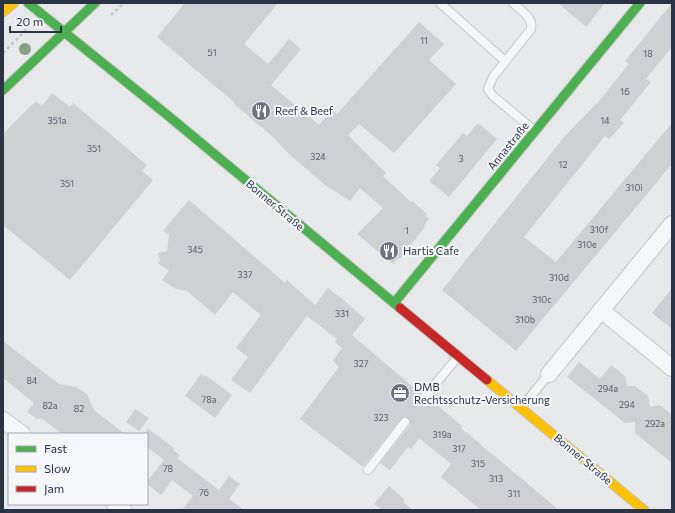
<svg xmlns="http://www.w3.org/2000/svg" width="675" height="513" font-family="Commissioner,sans-serif">
<style>
.building{fill:#ced0d3}
.lines{fill:none;stroke-linecap:round;stroke-linejoin:round}
.lane-casing{stroke:#c4c6c8;stroke-width:10}
.street-casing{stroke:#c4c6c8;stroke-width:18}
.fast-casing{stroke:#c4c6c8;stroke-width:11}
.slow-casing{stroke:#c4c6c8;stroke-width:11}
.jam-casing{stroke:#c4c6c8;stroke-width:11}
.path{stroke:#c5c6ca;stroke-width:2.5;stroke-dasharray:3 3;stroke-linecap:butt}
.lane{stroke:#f5f6f7;stroke-width:8}
.street{stroke:#f5f6f7;stroke-width:16}
.fast{stroke:#4caf50;stroke-width:9}
.slow{stroke:#ffc107;stroke-width:9}
.jam{stroke:#c62828;stroke-width:9}
.tree{fill:#8a9e88}
.labels{text-anchor:middle;stroke-width:4;stroke-linejoin:round;paint-order:stroke}
.number-label{font-size:9px;fill:#545c69}
.poi-label{font-size:11px;fill:#2b3445;stroke:#f4f6f9;text-anchor:start}
.street-label{font-size:11px;fill:#2b3445;stroke:#f4f6f9}
</style>
<rect width="100%" height="100%" fill="#e6e8ea"/>
<path class="building" d="M185,3H278L244,44L268,64L289,39L301,49L271,85L319,125L332,110L337,114L419,22L444,44L429,60L456,84L394,153L359,124L348,135L386,173L383,176L411,202L412,201L427,214L426,216L429,219L424,226L425,227L400,259L398,258L393,264L357,234L383,208L360,188L350,201L325,185L289,154L273,137L234,104L235,103L157,37Z
M558,3H605L586,27Z
M672,3V47L646,79L651,82L620,120L624,123L609,139L605,136L524,237L556,262L672,123V164L516,351L442,290L565,136L599,101L629,64L625,61Z
M52,93L70,107L73,103L147,165L142,171L153,180L70,280L3,225V134L36,101L42,106Z
M478,123L497,139L449,197L429,181L440,168L436,165L463,133L467,136Z
M189,200L285,283L287,280L315,305L328,288L347,303L365,319L352,335L420,393L421,400L424,401L431,400L462,426L461,428L559,510H481L441,477L451,464L419,438L411,449L408,447L390,470L380,463L410,425V420L406,417L401,419L363,467L300,419L339,367L333,361L342,348L335,342L337,339L307,316L250,393L231,380L248,357L236,348L261,315L233,292L215,315L187,291L176,289L162,280L169,271L158,263L160,261L158,253L167,251L169,235L163,231Z
M672,288V329L652,313Z
M3,341L59,384L76,387L87,394L94,410L125,434H62L41,418L37,419L27,412L34,403L3,378Z
M579,362L600,379L611,365L625,376L627,386H635L648,396L650,407L660,405L672,415V463L635,433V422L625,423L567,377Z
M201,374L204,377L205,375L232,395L215,418L185,396Z
M135,409L149,418L139,431L126,422Z
M147,428L174,448L173,450L180,455L177,458L219,490L229,476L240,484L229,499L244,510H182L193,496L172,480L161,495L147,484V481L164,460L147,447Z
M389,486L405,500L403,502L413,510H382L374,504Z"/>
<g class="lines">
<g class="lane-casing">
<path id="lane" d="M440,3L505,61
M513,3C520,10 534,18 531,29L493,77L488,89L493,96L535,131
M425,396L458,357
M521,408L549,374
M368,470L405,422"/>
</g>
<g class="street-casing">
<path id="street" d="M601,310L672,368
M549,374L672,224
M3,420L22,434
M115,504L123,510"/>
</g>
<g class="fast-casing">
<path id="fast" d="M28,3L166,114L400,308
M3,90L95,3
M394,303L640,3"/>
</g>
<g class="slow-casing">
<path id="slow" d="M3,12L14,3
M487,380L644,510"/>
</g>
<g class="jam-casing">
<path id="jam" d="M400,308L487,380"/>
</g>
<path class="path" d="M111,15L124,3
M3,53L28,28"/>
<use href="#lane" class="lane"/>
<use href="#street" class="street"/>
<use href="#fast" class="fast"/>
<use href="#slow" class="slow"/>
<use href="#jam" class="jam"/>
</g>
<circle class="tree" cx="25" cy="49" r="6"/>
<defs>
<g id="restaurant-disc" transform="scale(1)"><circle r="9.5" fill="#6c737f" stroke="#f4f6f9"/><path d="M-5-6h1v4h1v-4h1v4h1v-4h1v5L-1.5 .5V6h-2V.5L-5-1ZM5-6V6H3V1.5H1.5Q1.5-4 5-6Z" fill="#fff"/></g>
<g id="office-disc" transform="scale(1)"><circle r="9.5" fill="#6c737f" stroke="#f4f6f9"/><path d="M-6-3h4V-5.5h4V-3h4V5H-6ZM-1-4.5V-3h2v-1.5ZM-6 0V1H6V0Z" fill="#fff"/></g>
</defs>
<g fill-rule="evenodd">
<use href="#restaurant-disc" x="261" y="111"/>
<use href="#restaurant-disc" x="389" y="251"/>
<use href="#office-disc" x="400" y="393"/>
</g>
<g class="labels">
<g class="number-label">
<text x="424" y="44">11</text>
<text x="212" y="56">51</text>
<text x="648" y="57">18</text>
<text x="625" y="95">16</text>
<text x="57" y="124">351a</text>
<text x="605" y="124">14</text>
<text x="94" y="152">351</text>
<text x="318" y="160">324</text>
<text x="461" y="162">3</text>
<text x="563" y="168">12</text>
<text x="67" y="187">351</text>
<text x="634" y="191">310i</text>
<text x="599" y="233">310f</text>
<text x="407" y="234">1</text>
<text x="587" y="248">310e</text>
<text x="195" y="253">345</text>
<text x="245" y="278">337</text>
<text x="559" y="281">310d</text>
<text x="542" y="303">310c</text>
<text x="342" y="317">331</text>
<text x="525" y="323">310b</text>
<text x="361" y="367">327</text>
<text x="32" y="384">84</text>
<text x="608" y="392">294a</text>
<text x="209" y="403">78a</text>
<text x="627" y="408">294</text>
<text x="50" y="409">82a</text>
<text x="79" y="412">82</text>
<text x="381" y="421">323</text>
<text x="655" y="427">292a</text>
<text x="442" y="438">319a</text>
<text x="459" y="452">317</text>
<text x="478" y="467">315</text>
<text x="168" y="472">78</text>
<text x="496" y="482">313</text>
<text x="204" y="496">76</text>
<text x="514" y="497">311</text>
</g>
<g class="poi-label">
<text x="275" y="115">Reef &amp; Beef</text>
<text x="403" y="255">Hartis Cafe</text>
<text x="414" y="391">DMB<tspan x="414" dy="13">Rechtsschutz-Versicherung</tspan></text>
</g>
<g class="street-label">
<text transform="translate(508 146) rotate(-51)" y="4">Annastraße</text>
<text transform="translate(275 205) rotate(40)" y="4">Bonner Straße</text>
<text transform="translate(583 459) rotate(40)" y="4">Bonner Straße</text>
</g>
</g>
<rect width="675" height="513" fill="none" stroke="#2b3445" stroke-width="8"/>
<rect x="8" y="433" width="140" height="72" fill="#f4f6f9" stroke="#a4a8b1"/>
<rect x="16" y="446" width="20" height="6" fill="#4caf50" stroke="#a4a8b1"/>
<text x="44" y="453" font-size="12" fill="#2b3445">Fast</text>
<rect x="16" y="466" width="20" height="6" fill="#ffc107" stroke="#a4a8b1"/>
<text x="44" y="473" font-size="12" fill="#2b3445">Slow</text>
<rect x="16" y="486" width="20" height="6" fill="#c62828" stroke="#a4a8b1"/>
<text x="44" y="493" font-size="12" fill="#2b3445">Jam</text>
<path d="M10 26v6h51v-6" fill="none" stroke="#2b3445" stroke-width="2"/>
<text x="16" y="26" font-size="12" fill="#2b3445" stroke="#f4f6f9" stroke-width="3" paint-order="stroke">20 m</text>
</svg>
